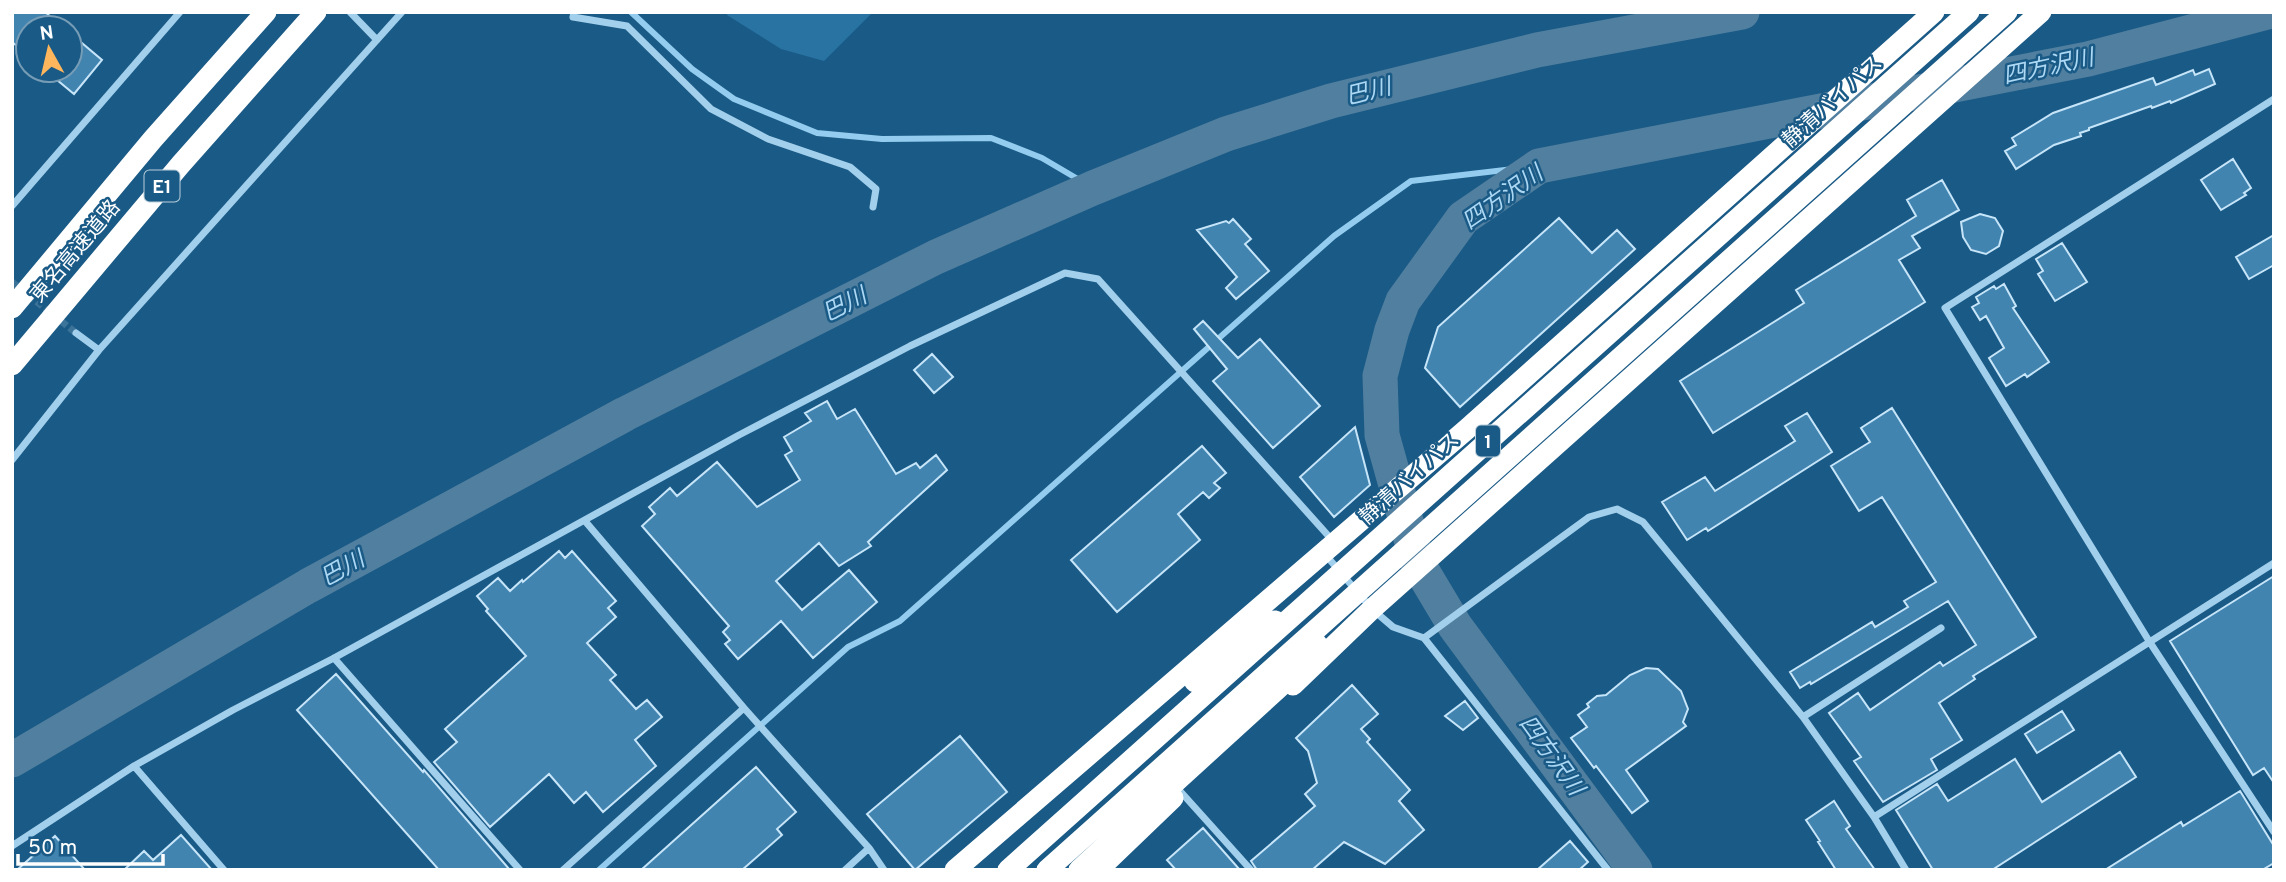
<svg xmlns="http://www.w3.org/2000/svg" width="2286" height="882" font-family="Overpass,'Noto Sans JP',sans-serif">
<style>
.green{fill:#2973a3}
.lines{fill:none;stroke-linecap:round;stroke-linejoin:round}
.stream{stroke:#93ccee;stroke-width:6}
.river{stroke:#517f9f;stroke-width:35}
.building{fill:#4284b0;stroke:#c6e5f9;stroke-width:2}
.street-tunnel{stroke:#3c7398;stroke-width:7;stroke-dasharray:7 3.5;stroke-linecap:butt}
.street{stroke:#a1cfec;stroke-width:7}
.highway{stroke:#fff;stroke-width:21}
.highway-bridge{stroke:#fff;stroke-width:21}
.labels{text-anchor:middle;stroke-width:5;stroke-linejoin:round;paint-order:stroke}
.shield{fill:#1a5a86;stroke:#bacedb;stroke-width:2}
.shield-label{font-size:19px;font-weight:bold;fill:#fff}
.street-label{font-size:21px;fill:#fff;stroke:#1a5a86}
.water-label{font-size:23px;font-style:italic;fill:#acd8f4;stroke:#1a5a86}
</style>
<rect width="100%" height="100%" fill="#1a5a86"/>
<path class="green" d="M727,12H873L824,61L781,49L727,15Z"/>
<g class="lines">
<path class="stream" d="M631,12L692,69L734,99L817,133L882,139L991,138L1042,158L1093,188
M599,870L848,647L900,621L1334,236L1411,181L1539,166"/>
<path class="river" d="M12,760L308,586L625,414L936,257L1093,188L1226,134L1331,101L1537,50L1742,12
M1635,870L1455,626L1418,564L1382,435L1380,376L1392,330L1403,301L1463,218L1539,166L2088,59L2267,12"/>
</g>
<path class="building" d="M12,12H45L64,28H28V55L12,42Z
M70,33L102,60L74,94L45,70H70Z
M2209,69L2215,84L2171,103L2170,101L2152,108L2151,106L2089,128V130L2080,133L2081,136L2054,145L2016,169L2005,151L2016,145L2012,138L2053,113L2153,78L2156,85L2193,70L2195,75Z
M2233,159L2251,188L2244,193L2246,195L2221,210L2201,180Z
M1942,180L1959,210L1912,236L1920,248L1899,260L1925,302L1713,433L1680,381L1804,303L1796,290L1916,216L1907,200Z
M1980,214L1995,218L2003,231L1999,246L1986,254L1971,250L1963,237L1961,222Z
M1559,218L1592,253L1617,230L1635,249L1460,407L1425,368L1438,327Z
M1233,219L1251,239L1245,244L1269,271L1236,299L1226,288L1237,277L1197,230L1226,221L1229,223Z
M2274,235V265L2249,279L2236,257Z
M2062,243L2087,282L2055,301L2038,274L2043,271L2036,259Z
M2004,284L2016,306L2013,308L2049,362L2027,377L2025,374L2006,386L1989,358L2004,348L1986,316L1980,320L1972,307L1979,303L1976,297L1994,286L1996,289Z
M1203,321L1238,358L1260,339L1320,406L1273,448L1213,381L1227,369L1194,329Z
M932,354L953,377L934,393L914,370Z
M827,401L837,419L855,409L896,474L916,463L920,468L936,455L947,470L868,542L871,546L839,566L819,543L776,581L802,610L849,570L877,602L813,658L781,621L738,659L725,644L730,640L723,632L729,626L642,526L655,514L649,507L670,488L677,496L717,462L757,507L800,480L785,455L792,451L784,437L811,421L805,413Z
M1892,408L2036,637L1973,676L1975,679L1939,703L1962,740L1931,759L1937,770L1883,802L1854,761L1861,757L1829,713L1858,693L1870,710L1940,662L1943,666L1976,645L1948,601L1811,684L1810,682L1800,688L1790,672L1872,622L1875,627L1908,607L1904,601L1936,582L1882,497L1859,511L1831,466L1870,442L1861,428Z
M1807,413L1832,452L1708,531L1706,528L1687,540L1662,502L1705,477L1715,491L1795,441L1785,426Z
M1355,427L1370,485L1334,517L1300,477Z
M1202,446L1226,473L1214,483L1220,488L1209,498L1203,492L1178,514L1200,540L1117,612L1071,560Z
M559,551L565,558L572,551L616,601L608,608L616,617L587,643L616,675L610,680L636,709L647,700L662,717L635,740L656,766L603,812L586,792L574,803L549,774L490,827L434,762L457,742L445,729L526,656L486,611L488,609L477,596L498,578L510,591L522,580L523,582Z
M2274,576V783L2264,768L2253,775L2170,641Z
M1646,668L1658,669L1681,691L1688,709L1683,722L1686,726L1626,770L1648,801L1632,813L1596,766L1594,768L1571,738L1587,727L1578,715L1589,707L1587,704L1597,696L1606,695L1630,675Z
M336,674L423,772L424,770L510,870H439L297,710Z
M1352,685L1378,714L1361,729L1370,739L1367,742L1410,790L1399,801L1424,830L1385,864L1344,842L1312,870H1257L1251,861L1315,806L1305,794L1317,783L1308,751L1296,738Z
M1465,701L1478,718L1463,730L1445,716Z
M2062,711L2074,730L2037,753L2025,734Z
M960,736L1007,792L915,870L867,814Z
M2120,752L2136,777L1992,870H1933L1896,810L1937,784L1948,801L2015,759L2042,802Z
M756,767L796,812L777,829L782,835L742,870H641Z
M2240,791L2274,846V863L2262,870H2105L2181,822L2183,826Z
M1834,801L1850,826L1846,829L1875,870H1836L1818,842L1820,841L1806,820Z
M1203,828L1240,870H1176L1167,860Z
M181,835L212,870H124L144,851L153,860Z
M55,836L85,870H17Z
M1570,841L1588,862L1579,870H1537Z"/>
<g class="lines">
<path class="street-tunnel" d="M12,282L76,333"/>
<path class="street" d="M350,12L377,40
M574,12L573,17L627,26L711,109L768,139L850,167L876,189L873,207
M2274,99L1945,308L2149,641L2274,832
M12,206L180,12
M76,333L99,350
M12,460L99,350L402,12
M585,521L744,708L869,848L884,870
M1324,553L1372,609L1393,627L1424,638L1608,870
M1424,638L1589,517L1617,509L1643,522L1803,717L1874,817L1906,870
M334,658L520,870
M1803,717L1941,628
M134,766L224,870
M1180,791L1251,870
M1874,817L2274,563
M12,846L134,766L233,710L334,658L739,435L910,346L1065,273L1098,279L1333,541
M563,870L744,708
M845,870L869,848"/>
<path class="highway" d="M12,308L153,139L266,12
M12,365L181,164L316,12
M1195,682L1275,621
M1293,685L1372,609L2041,12
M955,870L1467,429L1934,12
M1098,870L1173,798"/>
<path class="highway-bridge" d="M1008,870L1969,12
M1047,870L2007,12
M1079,870L1283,684L1317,644"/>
</g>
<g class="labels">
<g class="shield">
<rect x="144.5" y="170.5" width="35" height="31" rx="5"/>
<rect x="1476" y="425.5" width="24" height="31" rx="5"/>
</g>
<g class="shield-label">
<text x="162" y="193">E1</text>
<text x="1488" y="448">1</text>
</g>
<g class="street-label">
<text transform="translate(1832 101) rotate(-42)" y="7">静清バイパス</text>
<text transform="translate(75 251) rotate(-50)" y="7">東名高速道路</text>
<text transform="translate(1409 478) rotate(-42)" y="7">静清バイパス</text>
</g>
<g class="water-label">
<text transform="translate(2048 66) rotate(-12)" y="8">四方沢川</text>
<text transform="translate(1368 91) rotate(-14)" y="8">巴川</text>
<text transform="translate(1502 197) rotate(-35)" y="8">四方沢川</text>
<text transform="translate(844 304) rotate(-27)" y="8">巴川</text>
<text transform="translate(342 568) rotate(-29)" y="8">巴川</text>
<text transform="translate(1552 755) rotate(54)" y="8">四方沢川</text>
</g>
</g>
<rect width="2286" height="882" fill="none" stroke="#ffffff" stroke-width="28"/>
<g transform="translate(49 49) rotate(352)"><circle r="33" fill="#1a5a86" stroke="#769cb6" stroke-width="2"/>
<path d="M0-5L12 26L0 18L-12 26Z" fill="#ffb65c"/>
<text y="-10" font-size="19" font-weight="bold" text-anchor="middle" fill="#ffffff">N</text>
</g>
<path d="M18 854v10h145v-10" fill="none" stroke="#ffffff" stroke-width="3.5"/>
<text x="28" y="854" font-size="21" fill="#ffffff" stroke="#1a5a86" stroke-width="5" paint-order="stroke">50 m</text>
</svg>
